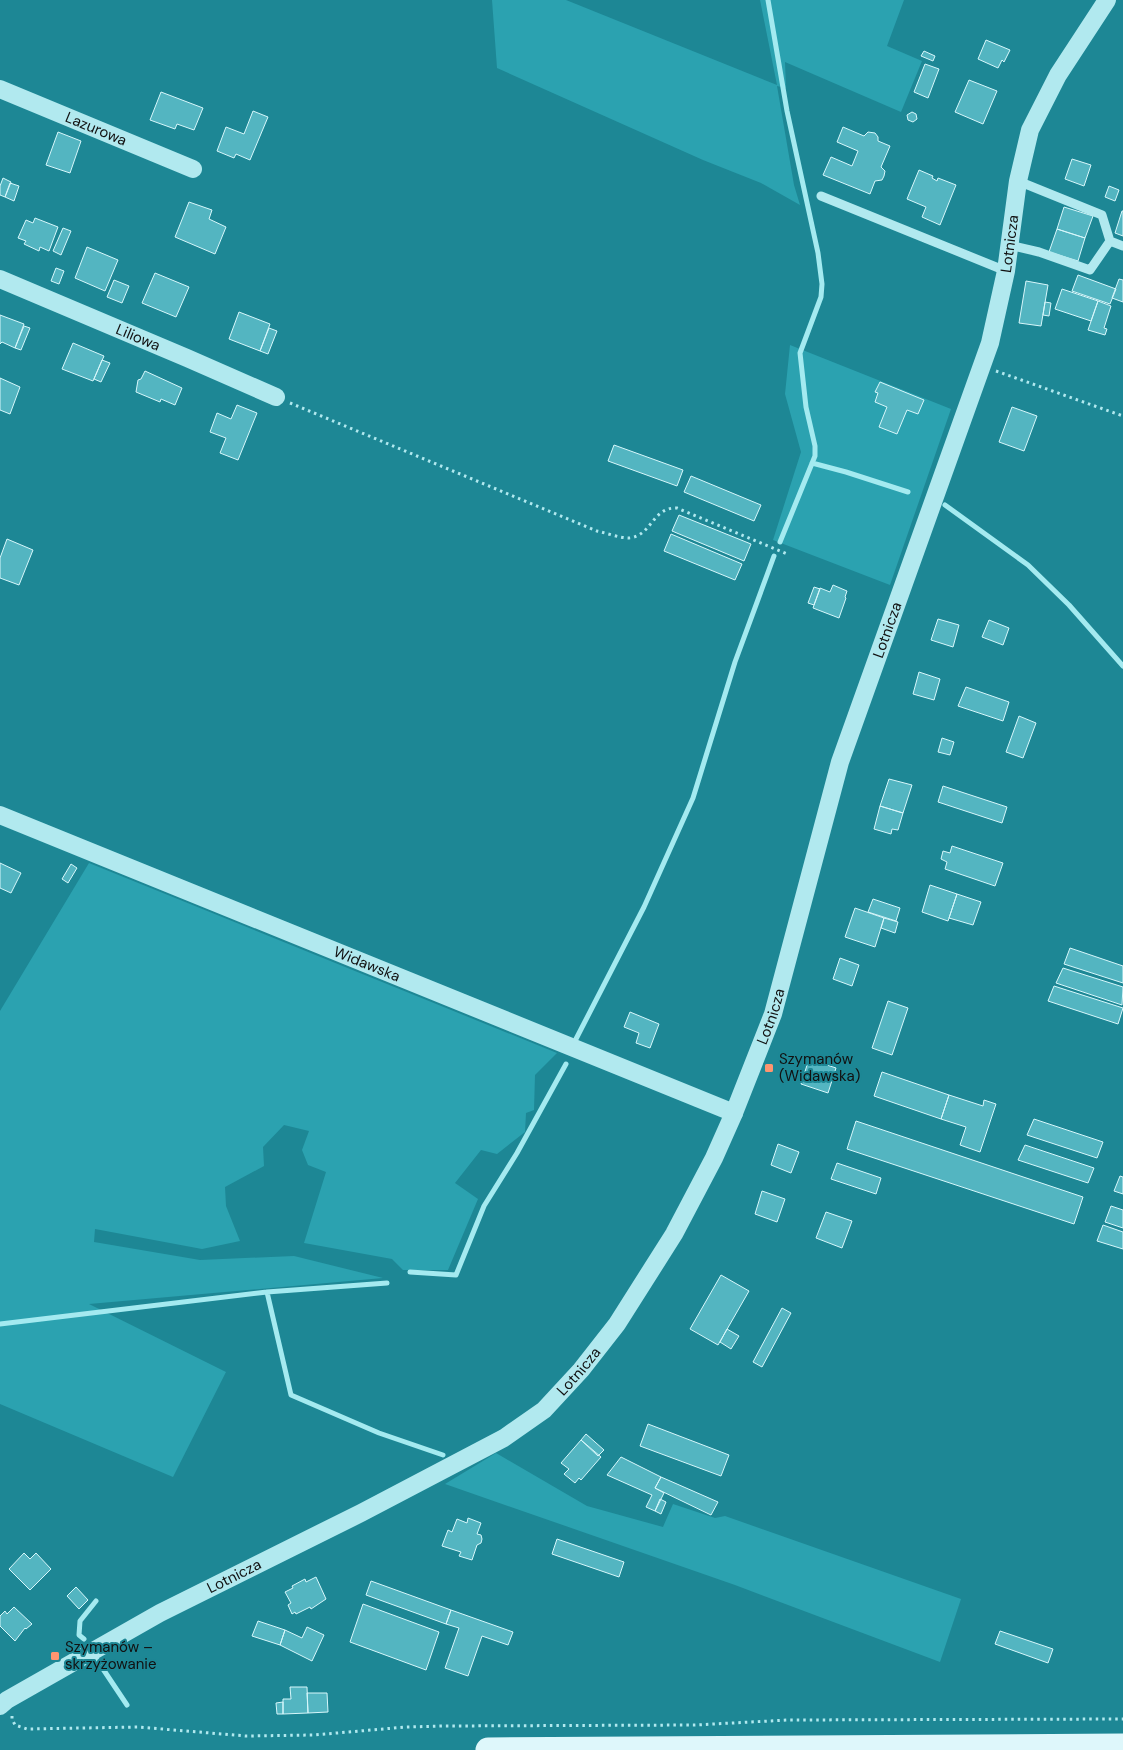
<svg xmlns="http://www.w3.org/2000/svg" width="1123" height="1750" font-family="'DM Sans',sans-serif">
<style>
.green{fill:#2ba2b0}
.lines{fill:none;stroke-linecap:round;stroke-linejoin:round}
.stream{stroke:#a4eaf0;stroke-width:5}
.building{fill:#53b5c1;stroke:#d7f7fb}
.path{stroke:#b1e9ef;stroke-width:3;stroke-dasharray:2.5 4;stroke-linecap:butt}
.service{stroke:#b1e9ef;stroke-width:9}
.minor{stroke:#b1e9ef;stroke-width:18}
.secondary{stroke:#def7fb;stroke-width:25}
.poi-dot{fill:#fe9570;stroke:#1d8795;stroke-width:2}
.labels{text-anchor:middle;stroke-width:4;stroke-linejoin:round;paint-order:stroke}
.street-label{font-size:15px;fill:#111;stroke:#1d8795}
.poi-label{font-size:15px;fill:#111;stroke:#1d8795;text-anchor:start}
</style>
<rect width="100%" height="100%" fill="#1d8795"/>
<path class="green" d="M492,0H566L777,85L760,0H904L887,46L922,61L901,112L785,62L786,88L777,86L794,185L800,205L761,183L703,160L497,68Z
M790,345L951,409L890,585L773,540L801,452L785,394Z
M89,863L557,1053L535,1075L534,1110L526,1113L525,1132L497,1154L481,1150L455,1183L478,1199L448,1270H403L392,1259L304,1243L326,1172L308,1165L302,1150L309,1131L284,1125L263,1147L264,1166L225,1187L226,1206L240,1241L202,1249L95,1229L94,1242L200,1260L294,1256L383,1278L89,1304L226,1372L173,1477L0,1404V1011Z
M496,1453L587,1506L663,1527L673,1504L715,1518L725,1516L961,1599L940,1662L735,1585L445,1484Z"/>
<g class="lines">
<path class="stream" d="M768,0L787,111L818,253L822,284L821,297L800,353L806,407L815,446V456L780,542
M812,463L846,472L908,492
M945,505L1028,565L1069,605L1123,666
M576,1039L644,907L693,798L735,662L774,556
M410,1272L456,1275L484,1206L517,1153L566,1064
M267,1292L291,1395L379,1433L443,1455
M0,1324L267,1292L387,1283
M84,1639L79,1635L80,1621L96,1601
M97,1660L127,1705"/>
</g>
<path class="building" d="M986,40L1010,50L1004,62L1002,60L998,68L978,59Z
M924,51L935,56L933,61L921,56Z
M925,64L939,69L928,98L914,92Z
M969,80L997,91L983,124L955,112Z
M161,92L203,108L194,130L177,124L175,129L150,120Z
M253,111L268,117L250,160L236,154L234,158L217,151L226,127L244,134Z
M912,112L916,114L917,119L913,122L908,120L907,115Z
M843,127L864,136L868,132L875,133L878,137V141L890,146L881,167L885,171L884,176L882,180L875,181L870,194L823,175L831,157L852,166L858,151L837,142Z
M58,132L81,141L70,173L46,165Z
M1072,159L1091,165L1084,186L1065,179Z
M919,170L933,176L932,178L937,181L938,178L956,185L940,225L922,217L926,207L907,199Z
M3,178L11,182L5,197L0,195V186Z
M10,183L19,186L14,201L5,197Z
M1109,186L1119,190L1115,201L1105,197Z
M189,202L212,210L209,219L226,227L215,254L175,237Z
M1064,207L1093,216L1085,238L1057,229Z
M1122,211H1123V236L1115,233Z
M35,218L58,227L49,251L40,247L39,251L24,244L26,241L18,238L26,220L33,223Z
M63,228L71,231L61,255L53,251Z
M1057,229L1085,238L1078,261L1049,252Z
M87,247L118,260L105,291L75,278Z
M56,268L64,271L59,284L51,281Z
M155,273L189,287L176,317L142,303Z
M1078,275L1116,289L1110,304L1072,291Z
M1119,279L1123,280V302L1112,298Z
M114,280L129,286L122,303L107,297Z
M1026,281L1048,285L1041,326L1019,323Z
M1062,289L1098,301L1091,321L1055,309Z
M1098,301L1111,306L1104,328L1107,329L1105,335L1088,330Z
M1045,302L1051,303L1049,316L1043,315Z
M239,312L270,324L260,351L229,339Z
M0,315L24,324L15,348L2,342L0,344Z
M24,326L30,328L21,350L15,348Z
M269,328L277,331L268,354L260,351Z
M73,343L104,356L93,381L62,369Z
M102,360L110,363L101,382L94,379Z
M145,371L182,388L175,405L161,399L160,402L136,392L138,380L141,379Z
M0,378L20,387L10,414L0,410Z
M880,382L924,400L918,414L907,410L897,434L879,427L887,407L875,402L878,393L875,392Z
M237,405L257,413L238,460L220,453L226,438L210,432L217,413L231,419Z
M1012,407L1037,416L1024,451L999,442Z
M614,445L683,470L677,486L608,461Z
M691,476L761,505L754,521L684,492Z
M679,515L751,544L744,561L672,531Z
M671,534L742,564L735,580L664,551Z
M7,539L33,550L19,585L0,578V558Z
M833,585L847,591L845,597L846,598L839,618L813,608L820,588L830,592Z
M814,587L820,589L814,605L808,603Z
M938,619L959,625L953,647L931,640Z
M989,620L1009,628L1003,645L982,637Z
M919,672L940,679L934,700L913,694Z
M966,687L1009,702L1003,721L958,706Z
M1019,716L1036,723L1023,758L1006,752Z
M942,738L954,742L950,755L938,752Z
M889,779L912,785L903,813L880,806Z
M943,786L1007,807L1002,823L938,802Z
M880,806L903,813L898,830L892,829L891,834L874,829Z
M952,846L1003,863L995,886L945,869L947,862L941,859L943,851L950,853Z
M0,863L21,873L11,893L0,888Z
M71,864L77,868L68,883L62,879Z
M930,885L957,894L948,921L922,912Z
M957,894L981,902L973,925L949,918Z
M873,899L900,908L896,921L868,912Z
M855,908L884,918L875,947L845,937Z
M884,918L898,922L895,933L881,928Z
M1070,948L1123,966V983L1064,964Z
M840,958L859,965L852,986L833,979Z
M1063,968L1123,987L1122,1005L1056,983Z
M1054,986L1123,1008L1118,1024L1048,1001Z
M888,1001L908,1008L892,1055L872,1048Z
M630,1012L659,1024L650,1048L636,1043L639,1033L624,1027Z
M809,1059L836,1068L828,1093L801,1084Z
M882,1072L949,1095L941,1119L874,1096Z
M949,1095L983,1106L984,1100L996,1104L980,1152L960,1145L966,1127L941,1119Z
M1034,1119L1103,1142L1097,1158L1027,1135Z
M856,1121L1083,1197L1074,1224L847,1149Z
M778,1144L799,1152L791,1173L771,1165Z
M1025,1145L1094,1168L1088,1183L1018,1160Z
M837,1163L881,1178L876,1194L831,1179Z
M1120,1176L1123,1177V1194L1114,1191Z
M762,1191L785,1199L777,1222L755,1214Z
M1111,1206L1123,1210V1228L1105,1222Z
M826,1212L852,1221L842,1248L816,1238Z
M1103,1225L1123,1232V1249L1097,1241Z
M721,1275L749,1291L718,1345L690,1329Z
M782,1308L791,1313L762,1367L753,1362Z
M727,1329L739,1336L731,1349L720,1342Z
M648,1424L729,1455L721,1476L640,1446Z
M586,1434L604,1450L598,1456L581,1440Z
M581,1440L601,1457L581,1480L579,1478L575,1483L564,1474L569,1469L561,1463Z
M621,1457L661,1477L655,1488L664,1493L655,1511L646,1507L652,1495L607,1475Z
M661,1477L718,1502L711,1515L655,1488Z
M660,1499L666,1502L661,1514L655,1511Z
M468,1518L481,1523L477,1534L481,1535L482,1539L481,1543L477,1545L472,1560L459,1556L461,1552L442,1546L448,1530L452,1532L457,1519L467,1523Z
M557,1539L624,1562L619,1577L552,1554Z
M24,1553L30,1559L36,1553L51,1569L30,1590L9,1569Z
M316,1577L326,1599L311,1609L310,1607L296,1614L295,1612L292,1614L288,1605L291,1603L285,1592L293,1588L292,1586L305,1579L306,1582Z
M371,1581L451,1610L446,1624L366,1595Z
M76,1587L88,1600L79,1609L67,1596Z
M363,1604L439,1632L426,1670L350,1642Z
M14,1607L32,1624L26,1629L25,1628L15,1641L0,1626V1616L5,1611L7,1614Z
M451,1610L513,1632L508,1645L482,1636L468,1676L445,1668L459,1628L446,1624Z
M258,1621L285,1630L280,1645L252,1636Z
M307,1627L324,1635L312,1661L280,1645L285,1630L302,1638Z
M1000,1631L1053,1649L1048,1663L995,1644Z
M290,1687H307L308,1713L283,1714V1699H291Z
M307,1693H327L328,1712L308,1713Z
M283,1702V1714H277L276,1703Z"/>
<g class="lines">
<path class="path" d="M996,371L1123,416
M290,403L597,531C607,533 619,538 629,538C652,536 652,507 677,508L787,554
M12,1716V1719L15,1725L27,1729L138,1727L246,1736L314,1735L406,1727L444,1726L695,1725L788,1720L1123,1719"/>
<path class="service" d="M1018,181L1102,215L1110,241L1123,246
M821,196L1006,271
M1009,245L1039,252L1090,270L1110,241"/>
<g class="minor">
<path id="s1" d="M0,89L193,169"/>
<path id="s2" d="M0,279L187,358L276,397"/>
<path id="s3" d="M0,815L734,1113"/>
<path id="s4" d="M0,1706L7,1700L160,1613L361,1513L504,1438L544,1410L581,1370L617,1324L674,1234L714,1158L734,1113L773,1014L840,762L990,343L1006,271L1018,181L1030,130L1058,75L1107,0"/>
</g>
<path class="secondary" d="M488,1750L1123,1746"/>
</g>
<g class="poi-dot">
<rect x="764" y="1063" width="10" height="10" rx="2.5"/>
<rect x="50" y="1651" width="10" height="10" rx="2.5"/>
</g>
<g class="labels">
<g class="street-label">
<text dy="5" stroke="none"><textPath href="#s1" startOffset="104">Lazurowa</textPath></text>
<text dy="5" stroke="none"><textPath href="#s4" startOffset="1888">Lotnicza</textPath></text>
<text dy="5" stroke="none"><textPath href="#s2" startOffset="150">Liliowa</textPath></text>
<text dy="5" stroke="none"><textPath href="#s4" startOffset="1482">Lotnicza</textPath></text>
<text dy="5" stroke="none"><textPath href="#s3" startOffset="396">Widawska</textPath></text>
<text dy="5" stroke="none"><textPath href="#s4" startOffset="1078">Lotnicza</textPath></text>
<text dy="5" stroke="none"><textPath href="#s4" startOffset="672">Lotnicza</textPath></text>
<text dy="5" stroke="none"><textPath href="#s4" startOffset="268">Lotnicza</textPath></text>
</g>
<g class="poi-label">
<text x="779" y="1064">Szymanów<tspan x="779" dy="17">(Widawska)</tspan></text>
<text x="65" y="1652">Szymanów –<tspan x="65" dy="17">skrzyżowanie</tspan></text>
</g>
</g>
</svg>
